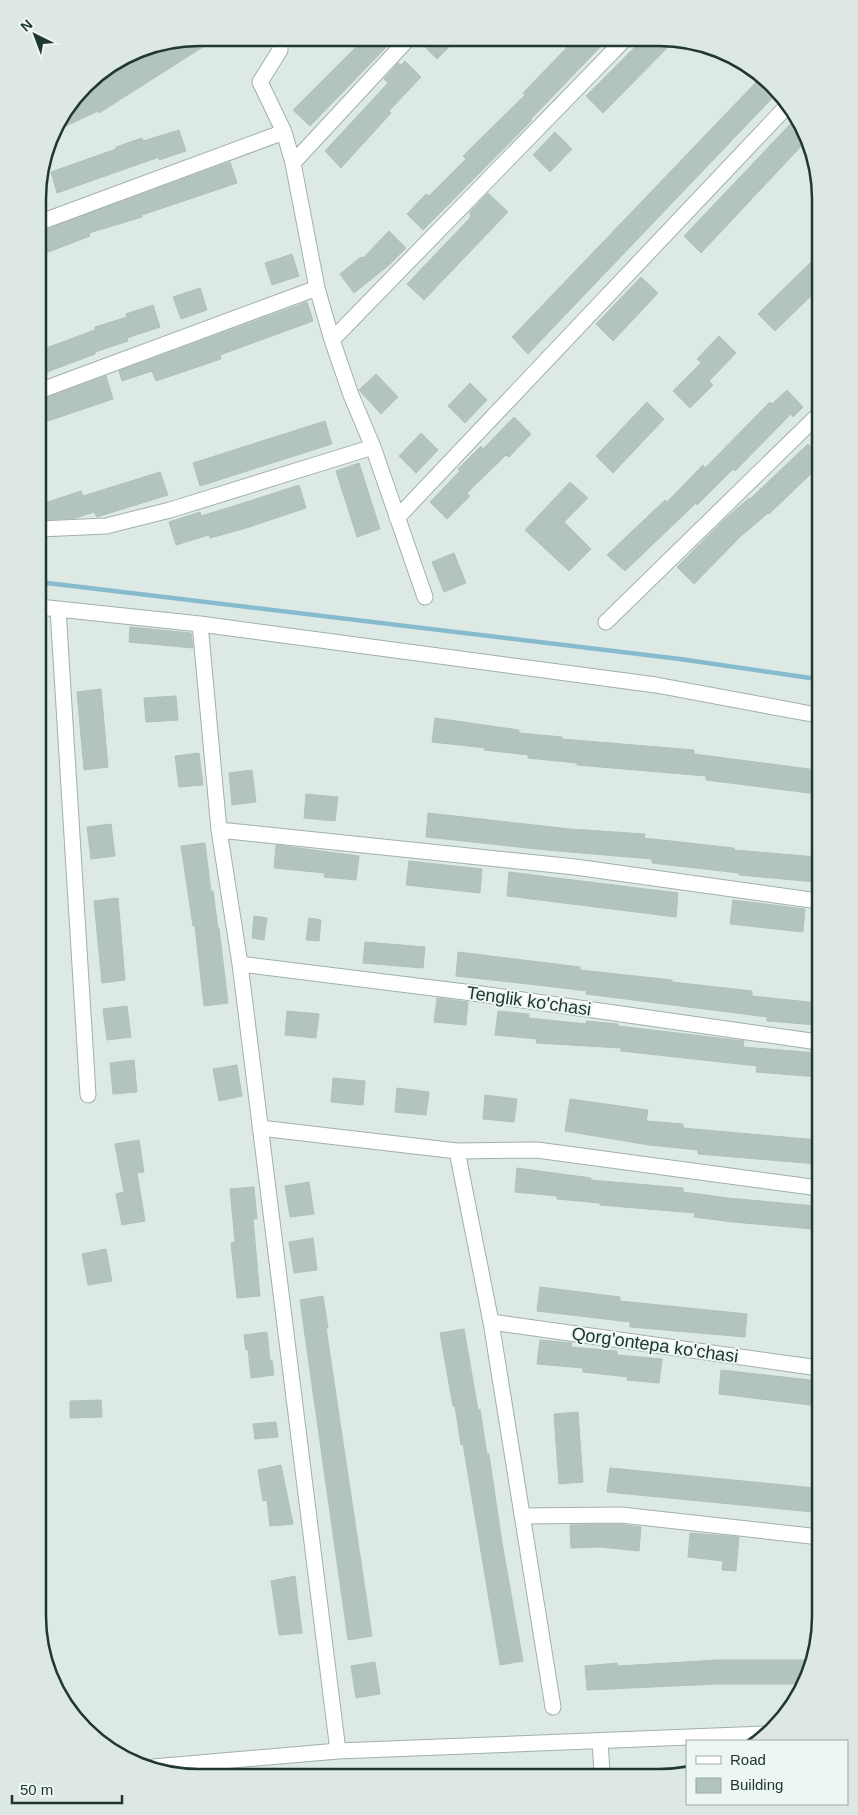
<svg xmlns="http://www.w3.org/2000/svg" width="858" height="1815" font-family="Arial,sans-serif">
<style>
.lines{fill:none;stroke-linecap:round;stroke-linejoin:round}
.stream{stroke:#86bacd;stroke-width:4.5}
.building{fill:#b3c3be;stroke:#b0c2bd}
.minor-casing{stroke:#a1b0ac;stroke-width:17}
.minor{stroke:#fff;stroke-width:15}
.labels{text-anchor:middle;stroke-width:4;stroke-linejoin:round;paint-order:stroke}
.street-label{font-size:18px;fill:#203734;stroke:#edf6f2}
.rim{fill:none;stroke:#203734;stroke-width:2.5}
</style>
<rect width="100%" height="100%" fill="#dde9e5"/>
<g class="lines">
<path class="stream" d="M39,582L680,659L817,679"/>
</g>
<path class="building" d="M199,38H217L99,113L98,111L53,132L92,78L138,50Z
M364,39H394L310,126L293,110Z
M417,39H457L437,59Z
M574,40H607L531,119L532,120L423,230L407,214L426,194L429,196L466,159L463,156L525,95L523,93Z
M642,40H675L603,113L586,96Z
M405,61L421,77L389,111L391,113L341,168L325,151L388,83L384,79L398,63L401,65Z
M762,76L778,92L528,354L512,337Z
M797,117L807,140L701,253L684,236Z
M179,130L186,151L159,160V157L57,193L51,172L116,149V147L142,138L143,141Z
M555,132L572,149L550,172L533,155Z
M230,162L237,183L142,215V217L89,233L90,236L38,256V232Z
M488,193L508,212L424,300L407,284L469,219L471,215L469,213Z
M389,231L406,248L389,265L354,293L340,274L361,257L363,258Z
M292,254L299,276L272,285L265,263Z
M815,258V292L775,331L758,314Z
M641,277L658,293L613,341L596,324Z
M200,288L207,310L181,319L173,297Z
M307,302L313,321L220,355L221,359L156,381L152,371L122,381L119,371Z
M153,305L160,327L127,338L128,341L95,352V354L39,375L38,351L95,330V327L127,317L126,314Z
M719,336L736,353L709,381L713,385L690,408L673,391L701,363L697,359Z
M376,374L398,397L381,414L359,390Z
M106,376L113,399L39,424V400Z
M470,383L487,400L465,423L448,406Z
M787,390L803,407L793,417L791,414L735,471L733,469L697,505L696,503L625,571L607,555L665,500L667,502L703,465L705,468L770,402L772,404Z
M647,402L664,419L613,473L596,456Z
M514,417L531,434L509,457L506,455L467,493L470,496L447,519L430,502L460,471L458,469L481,446L483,449Z
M325,421L332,444L200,486L193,463Z
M421,433L438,450L416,473L399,456Z
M808,444L816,452V469L769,514L768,513L741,536L694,584L677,567L724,520L749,498L750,499Z
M359,463L380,529L357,537L336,471Z
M160,472L168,495L97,517L94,512L76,518L39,520V505L81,491L83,496Z
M570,482L588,498L564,522L591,549L569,571L525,530Z
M299,485L306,508L243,529L210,538L209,535L176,545L169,522L200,512L201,516L234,506Z
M454,553L466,583L444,592L432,562Z
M130,627L191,633L193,648L129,642Z
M101,689L108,767L84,770L77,692Z
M176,696L178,720L146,722L144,698Z
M435,718L519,730V733L562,737V739L694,750V754L817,770V794L706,780V776L577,765V763L528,758V755L484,750L485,748L432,742Z
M199,753L203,785L179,787L175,756Z
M252,770L256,802L232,805L229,773Z
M306,794L338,797L335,821L304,818Z
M428,813L570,829L645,834L644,838L734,848V850L817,857L816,882L739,875V873L652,863V859L546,850L426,837Z
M111,824L115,856L91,859L87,827Z
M205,843L211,892L213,891L218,928H219L228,1003L204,1006L195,926H193L181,846Z
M276,845L359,856L356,880L324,877L325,873L274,868Z
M409,861L482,869L480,893L406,885Z
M509,872L678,893L676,917L507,896Z
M118,898L125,980L102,983L94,901Z
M733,900L805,909L803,932L730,924Z
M254,916L267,918L264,940L252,938Z
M309,918L321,920L319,941L306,940Z
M365,942L425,947L423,968L363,963Z
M458,952L580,967V970L672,980V982L752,991V996L818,1003V1025L767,1021V1017L586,994L587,991L546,986L456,976Z
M437,998L468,1002L466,1025L434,1022Z
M127,1006L131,1037L107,1040L103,1009Z
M287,1011L319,1014L316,1038L285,1035Z
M498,1011L529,1014V1018L586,1024V1021L618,1024V1026L744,1041L743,1047L818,1053V1077L756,1072L757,1066L621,1051V1048L536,1043L537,1039L495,1035Z
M134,1060L137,1092L113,1094L110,1063Z
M237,1065L242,1096L219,1101L213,1069Z
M333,1078L365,1081L363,1105L331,1102Z
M397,1088L429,1092L426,1115L395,1112Z
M485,1095L517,1099L514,1122L483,1119Z
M570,1099L648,1110L646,1121L683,1124V1128L818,1140L817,1164L698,1154V1150L649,1145L565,1131Z
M139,1140L144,1172L137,1173L145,1221L122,1225L116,1194L124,1192L115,1144Z
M517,1168L591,1178V1180L683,1188V1192L728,1198L815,1206L812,1229L733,1222L694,1217L695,1213L600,1205V1203L557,1199V1196L515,1192Z
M309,1182L314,1214L290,1217L285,1186Z
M254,1187L257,1219H253L260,1296L237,1298L231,1243L235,1242L230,1189Z
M313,1238L317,1270L294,1273L289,1242Z
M106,1249L112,1281L88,1285L82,1254Z
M540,1287L620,1297V1301L747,1314L745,1337L630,1327V1322L537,1311Z
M323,1296L328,1328H326L372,1636L348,1640L300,1300Z
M464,1329L478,1410L480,1409L487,1455L489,1454L502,1543L523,1661L500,1665L463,1444L461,1445L455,1406H453L440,1333Z
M267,1332L270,1361L272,1360L274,1375L251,1378L248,1349L246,1350L244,1335Z
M540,1340L572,1343L571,1347L617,1351V1355L662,1359L659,1383L627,1380L628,1377L583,1372V1368L537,1364Z
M721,1370L819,1381V1406L719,1394Z
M101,1400L102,1417L70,1418V1401Z
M578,1412L583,1482L559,1484L554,1414Z
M276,1422L278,1437L255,1439L253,1424Z
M281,1465L293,1524L270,1526L267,1500L263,1501L258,1470Z
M610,1468L815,1488L813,1512L607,1492Z
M618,1524L641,1527L639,1551L601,1547L571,1548L570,1525Z
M690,1533L739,1537L736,1571L722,1570L723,1561L688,1557Z
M295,1576L302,1633L279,1635L271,1581Z
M717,1660H812L804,1684H717L587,1690L585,1666L617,1663L618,1666Z
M375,1662L380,1694L356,1698L351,1666Z"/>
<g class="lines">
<g class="minor-casing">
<path id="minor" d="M280,38V50L260,82L284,132L293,163L317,288L332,340L351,395L373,447L425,597
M293,163L408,39
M38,223L284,132
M332,340L624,40
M39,391L317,288
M397,518L789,104
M39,529L106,526L170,510L373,447
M39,607L200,624L656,685L817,715
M58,609L88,1095
M606,622L816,417
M200,624L219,830L240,964L338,1751
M219,830L575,867L818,901
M240,964L481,994L818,1042
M260,1128L457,1151L537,1150L819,1188
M457,1151L491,1322L553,1707
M491,1322L819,1368
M522,1516L621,1515L820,1537
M600,1741L602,1772
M153,1767L338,1751L766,1734"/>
</g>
<use href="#minor" class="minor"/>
</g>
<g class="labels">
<g class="street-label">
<text transform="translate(529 1001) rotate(8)" y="6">Tenglik ko'chasi</text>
<text transform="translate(655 1345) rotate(8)" y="6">Qorg'ontepa ko'chasi</text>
</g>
</g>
<path d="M0 0H858V1815H0ZM199 46H659A153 153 0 0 1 812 199V1616A153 153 0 0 1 659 1769H199A153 153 0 0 1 46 1616V199A153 153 0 0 1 199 46Z" fill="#dde7e3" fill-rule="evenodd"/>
<path class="rim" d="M199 46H659A153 153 0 0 1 812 199V1616A153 153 0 0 1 659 1769H199A153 153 0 0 1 46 1616V199A153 153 0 0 1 199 46Z"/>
<rect x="686" y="1740" width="162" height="65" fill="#edf6f2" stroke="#9baaa6"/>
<rect x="696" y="1756" width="25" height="8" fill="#ffffff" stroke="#9baaa6"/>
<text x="730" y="1765" font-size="15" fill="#203734">Road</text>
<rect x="696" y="1778" width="25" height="15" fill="#b3c3be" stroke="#9baaa6"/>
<text x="730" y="1790" font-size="15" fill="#203734">Building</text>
<g transform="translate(35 35) rotate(318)" stroke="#edf6f2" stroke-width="4" paint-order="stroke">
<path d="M0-4L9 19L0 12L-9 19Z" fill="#203734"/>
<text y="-8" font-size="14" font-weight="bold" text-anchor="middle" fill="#203734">N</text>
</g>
<path d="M12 1795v8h110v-8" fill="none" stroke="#203734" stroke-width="2.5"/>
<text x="20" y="1795" font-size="15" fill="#203734" stroke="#edf6f2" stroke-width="4" paint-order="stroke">50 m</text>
</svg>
